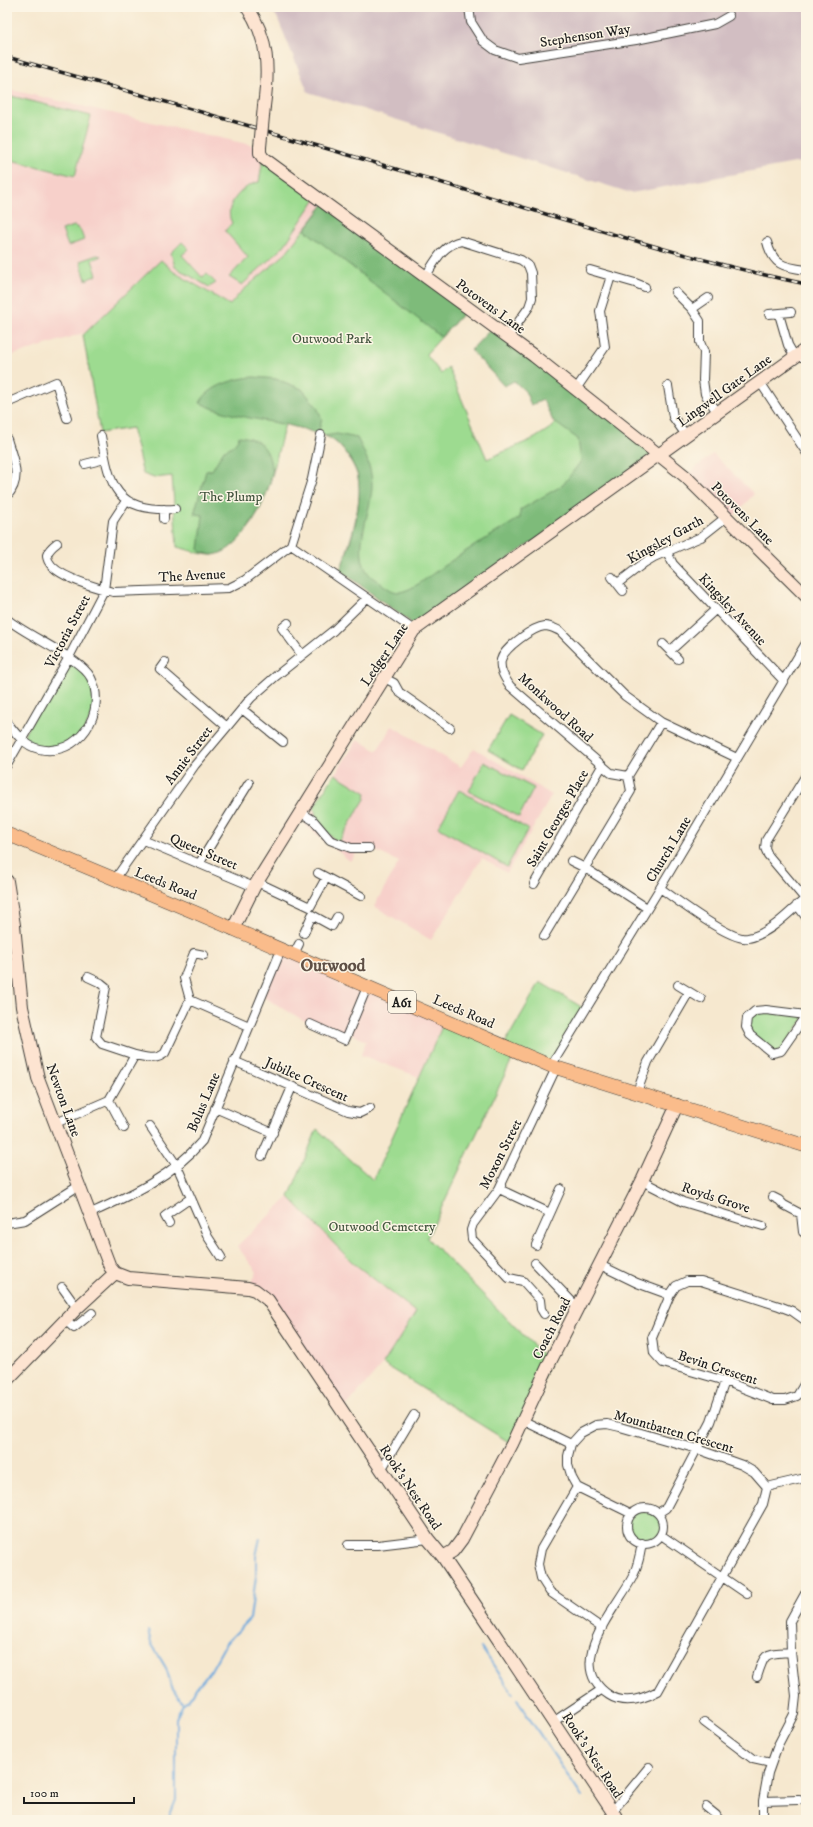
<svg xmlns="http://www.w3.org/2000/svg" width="813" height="1827" font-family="'IM FELL DW Pica',serif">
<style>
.built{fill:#f7d0ca}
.industrial{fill:#d2bec2}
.green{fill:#9ddb90;stroke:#5c7c56}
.forest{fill:#7ebb7a;stroke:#4d6c4b}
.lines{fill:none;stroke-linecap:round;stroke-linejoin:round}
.stream{stroke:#6ba8dd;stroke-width:2}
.street-casing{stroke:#3d3b37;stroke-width:10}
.secondary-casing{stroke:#3d3b37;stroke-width:14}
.primary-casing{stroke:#3d3b37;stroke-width:14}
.street{stroke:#fff;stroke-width:8}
.secondary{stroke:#fde4d1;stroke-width:12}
.primary{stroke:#fabc8b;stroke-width:13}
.rail-casing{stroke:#1c1c1c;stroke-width:3.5}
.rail{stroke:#fcf5e5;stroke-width:2;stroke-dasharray:6;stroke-linecap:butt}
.secondary-bridge-casing{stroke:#3d3b37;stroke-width:14;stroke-linecap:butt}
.secondary-bridge{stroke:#fde4d1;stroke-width:12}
.labels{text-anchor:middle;stroke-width:3;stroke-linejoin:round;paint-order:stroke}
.shield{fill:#fcf5e5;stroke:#5f5d58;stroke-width:1}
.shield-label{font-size:13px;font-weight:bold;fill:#1c1c1c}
.street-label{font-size:14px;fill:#1c1c1c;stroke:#fcf5e5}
.park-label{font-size:14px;fill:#43553f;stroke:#fcf5e5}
.district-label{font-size:18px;font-weight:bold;fill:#5f5046;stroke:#fcf5e5}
</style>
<rect width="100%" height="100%" fill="#fcf5e5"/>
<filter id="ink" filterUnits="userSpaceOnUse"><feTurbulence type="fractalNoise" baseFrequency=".025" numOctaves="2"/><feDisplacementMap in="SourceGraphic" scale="8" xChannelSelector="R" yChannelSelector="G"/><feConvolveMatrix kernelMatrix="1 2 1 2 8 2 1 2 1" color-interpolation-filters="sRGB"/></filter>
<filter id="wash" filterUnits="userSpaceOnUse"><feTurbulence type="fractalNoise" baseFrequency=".012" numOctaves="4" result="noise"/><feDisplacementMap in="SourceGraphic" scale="16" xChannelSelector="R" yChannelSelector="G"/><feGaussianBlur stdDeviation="0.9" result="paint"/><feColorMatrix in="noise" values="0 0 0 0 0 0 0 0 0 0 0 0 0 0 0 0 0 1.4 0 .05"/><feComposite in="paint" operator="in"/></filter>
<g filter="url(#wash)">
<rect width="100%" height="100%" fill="#f6e8cf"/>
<path class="built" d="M7,89L260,147V153L325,203L284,255L240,293L230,305L174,272L161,260L87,332L7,357Z
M713,454L754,494L729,521L685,476Z
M392,726L461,767L474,748L552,795L507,873L482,858L431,940L374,906L399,862L376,851L357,852L350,861L305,825L314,807L358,739L377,751Z
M281,950L445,1020L419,1077L361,1055L366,1041L348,1032L345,1040L310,1024L262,996Z
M289,1197L351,1261L416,1312L383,1364L342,1411L274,1307L248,1288L257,1272L237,1246Z"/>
<path class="industrial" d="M269,7H806V161L631,193L308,92L277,17Z"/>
<path class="green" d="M7,95L91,116L75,176L7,159Z
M263,158L317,197L284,246L242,285L229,277L248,257L225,231L232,223C222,206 243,185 259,182Z
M325,203L468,308L426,354L441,374L448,367L487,459L535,438L552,427L576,389L639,439L413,624L340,570C349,548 365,497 357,474C353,463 343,447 334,441C323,432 298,426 285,424C273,467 268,520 229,547C224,550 218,554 212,555C201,555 187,549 177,547L172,476L154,478L143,474L132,428L100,433L83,335L161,260L174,272L230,305L240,293L284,255Z
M74,226L80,229L84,240L68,246L62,230Z
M182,242L189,249L182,255L202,277L207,274L216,283L209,287L175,267L171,253Z
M97,255L101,256L92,260L97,275L86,280L80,261Z
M69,657L91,678L95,709L80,738L53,750L21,740Z
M509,715L542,735L522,770L488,750Z
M484,762L534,788L519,817L469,791Z
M335,774L366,793L365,799L338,843L313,820L316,815L314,807Z
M459,790L528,829L507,867L438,827Z
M540,982L585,1009L551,1066L516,1051L427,1238L550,1362L512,1444L383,1364L416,1312L351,1261L289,1197L317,1129L373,1180L445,1020L504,1045Z
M755,1011L806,1015L781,1051L772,1053L750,1035L747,1018Z
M627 1526a18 18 0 1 1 36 0a18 18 0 1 1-36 0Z"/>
<path class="forest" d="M325,203L468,308L441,337L305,230Z
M493,327L659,455L413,624L340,570C351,545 363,504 358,477C356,466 344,449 335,441C332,439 328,437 324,436L337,434L357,438C365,453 371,466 372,483C373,509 351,549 368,573C371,577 378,581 382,584C389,589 395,594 404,591C418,587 435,571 448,563C471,547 496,533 520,518V510L563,485L581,461L578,439L553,421L543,400L531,405L525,391L514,381L504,386L471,350Z
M254,377L276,379L302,389L317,407L322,419L318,434C280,419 237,421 200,403C208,386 236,378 254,377Z
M239,436C258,438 269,447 271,467H273C271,493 243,552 213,555C209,555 205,553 201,552L199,550L203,515L194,514L206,471L212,470L224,450C230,449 238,441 239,436Z"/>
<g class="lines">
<path class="stream" d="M148,1631L151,1643L166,1668L172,1687L183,1704
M481,1647L513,1694
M517,1700L582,1797
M168,1820L176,1800V1718L183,1704L193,1694L196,1688L211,1670L226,1643L250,1619L256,1577V1556L260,1538"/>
</g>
</g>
<g filter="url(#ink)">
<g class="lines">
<g class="street-casing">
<path id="street" d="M469,7L471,22L483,41L495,50L518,58L636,40L715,24L729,16
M767,242C773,265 783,267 806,270
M590,270L635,283L645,287
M425,277C435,262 442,245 461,241L521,260L528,265L531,273L532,298L529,307L507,338
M675,292L692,309L700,321V342L704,352L703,380L705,394L717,412
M692,309L708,298
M769,314L791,312
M779,314L788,345L795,357H806
M760,382L806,452
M668,386L673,417L686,435
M576,389L605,347L600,311L611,276
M7,403L56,382L67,418
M101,436C110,487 115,512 175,509
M7,439C13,460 23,478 7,496
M85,464L105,459
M164,509V519
M57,543C53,546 48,551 47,555C46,575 98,588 113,592L229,588L245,580L291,545L312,479L321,435
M291,545L414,630
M667,552L673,564L783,680
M612,577L623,591
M618,583L644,563L654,557L701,537L725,518
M7,619C27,636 81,658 91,678C108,712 78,758 39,749C25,746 15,733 7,722
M288,623L282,628L302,655
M663,644L678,659
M670,651L715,610
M384,678L394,683L399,692L450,728
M242,709L283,742
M227,727L251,698L276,676L334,630L367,598
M7,765L69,657L104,590L113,521L126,501
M628,776L611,773L510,686C505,678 499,670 501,660C504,648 533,627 545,626C551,626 555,629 560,631L625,696L661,722L737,758
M628,776L661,722
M300,812L313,820L330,840L351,848H369
M143,840L254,887
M571,861L585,868L647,908
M199,864L249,783
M318,873L361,896
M115,879L195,765L227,727L160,669L165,662
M257,882L310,907L326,878
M534,884L602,766
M660,888C676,899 731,942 748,938C770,934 789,912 806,898
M805,899L768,855L765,848L766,840L806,775
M797,905L806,917
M304,933L312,915L332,926L337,917
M544,936L631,791L628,776
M293,956L299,944
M88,977L101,983L106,987L96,1037L102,1044L135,1055
M678,985L701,999
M190,1000L249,1026
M806,1015L766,1010L755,1011L747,1018L746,1027L750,1035L772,1053L781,1051L806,1015V1014
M310,1024L345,1040L367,987
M234,1061L348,1111L360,1113L370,1108
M551,1066L660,888L806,643
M637,1092L648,1062L689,992
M215,1108L273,1133
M56,1123L109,1100
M150,1126L177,1166L208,1237L221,1257
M124,1128L109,1100L135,1055C146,1057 156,1061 165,1053L190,1000L184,978L194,953L204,955
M262,1156L292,1087
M642,1181L683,1202L763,1226
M499,1189L550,1213
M773,1197L779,1200L784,1205L801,1214L803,1232L806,1234
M91,1213C131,1195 173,1176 202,1141L281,950
M7,1223L25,1220L80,1185
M169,1223L165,1216L191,1198
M536,1245L561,1189
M535,1263L578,1308
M600,1265L637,1283L670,1295
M62,1287L77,1308
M544,1314L541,1309L540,1300L523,1281L509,1278L472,1239L471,1230L473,1224L499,1189L556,1068
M65,1320L74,1328L92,1313
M806,1321L792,1311L779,1306L701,1281H687L676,1286L670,1295L652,1338L654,1353L663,1363L725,1381L773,1400H785L797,1396L806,1381
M524,1421L571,1444
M381,1470L414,1415
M577,1487L541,1549L538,1564L541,1578L550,1592L602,1628
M767,1487L801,1479
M627 1526a18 18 0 1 1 36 0a18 18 0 1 1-36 0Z
M658,1513L666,1508L711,1422L725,1381
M632,1514L577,1487L572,1478L568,1465V1456L571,1444L581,1433L596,1425L607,1424L620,1427L697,1449L742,1465L754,1472L767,1487L763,1504L658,1691C643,1699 624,1705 609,1695C563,1665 615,1610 632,1578C638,1567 640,1555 642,1543
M661,1535L747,1594
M348,1545H378L428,1539
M757,1677C765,1651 765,1654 791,1652
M553,1722L601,1690
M704,1722L753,1759L771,1763
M763,1801L799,1800
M706,1807L716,1815L719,1820
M612,1812L649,1767
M763,1820V1801L768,1773L778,1745L794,1714L796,1696L791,1652L790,1621L806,1592"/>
</g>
<g class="secondary-casing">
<path id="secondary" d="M247,7C269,38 269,70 264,106
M260,147V153L263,158L534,356L659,455L685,476L806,596
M7,881L14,925L22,1007L38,1078L110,1267L115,1273L128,1278L248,1288L255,1290L268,1300L428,1539L443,1557L488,1624L618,1820
M233,929L254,887L414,630L806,349
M7,1380L77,1308L115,1273
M443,1557L453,1551L462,1539L512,1444L550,1362L642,1181L677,1105"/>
</g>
<g class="primary-casing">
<path id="primary" d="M7,834L194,912L551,1066L806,1146"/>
</g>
<use href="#street" class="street"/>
<use href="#secondary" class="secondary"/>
<use href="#primary" class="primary"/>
<g class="rail-casing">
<path id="rail" d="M7,57C157,99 307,142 456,187C571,221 689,260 806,284"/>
</g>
<use href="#rail" class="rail"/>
<g class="secondary-bridge-casing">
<path id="secondary-bridge" d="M260,147L264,106"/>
</g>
<use href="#secondary-bridge" class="secondary-bridge"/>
</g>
</g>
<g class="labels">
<rect class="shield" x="388" y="991" width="28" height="22" rx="3"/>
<g class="shield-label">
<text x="402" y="1007">A61</text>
</g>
<g class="street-label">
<text transform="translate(585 35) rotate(-9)" y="5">Stephenson Way</text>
<text transform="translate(491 306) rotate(36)" y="5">Potovens Lane</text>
<text transform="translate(724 390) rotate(-36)" y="5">Lingwell Gate Lane</text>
<text transform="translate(743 513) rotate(45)" y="5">Potovens Lane</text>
<text transform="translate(665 539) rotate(-29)" y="5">Kingsley Garth</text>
<text transform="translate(192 575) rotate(-3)" y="5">The Avenue</text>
<text transform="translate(733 609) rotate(47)" y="5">Kingsley Avenue</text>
<text transform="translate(67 631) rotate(-62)" y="5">Victoria Street</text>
<text transform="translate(384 654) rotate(-56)" y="5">Ledger Lane</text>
<text transform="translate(556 707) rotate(42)" y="5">Monkwood Road</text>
<text transform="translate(188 755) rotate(-53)" y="5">Annie Street</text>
<text transform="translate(557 818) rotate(-60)" y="5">Saint Georges Place</text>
<text transform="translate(668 849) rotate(-59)" y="5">Church Lane</text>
<text transform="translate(204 851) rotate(23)" y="5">Queen Street</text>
<text transform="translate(166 883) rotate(22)" y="5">Leeds Road</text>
<text transform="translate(464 1011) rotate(23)" y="5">Leeds Road</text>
<text transform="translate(307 1079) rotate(24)" y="5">Jubilee Crescent</text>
<text transform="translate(64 1100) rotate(70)" y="5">Newton Lane</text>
<text transform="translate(203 1102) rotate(-67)" y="5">Bolus Lane</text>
<text transform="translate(500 1154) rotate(-63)" y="5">Moxon Street</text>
<text transform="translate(716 1197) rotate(18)" y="5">Royds Grove</text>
<text transform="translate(551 1328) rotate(-63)" y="5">Coach Road</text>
<text transform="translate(718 1367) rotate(18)" y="5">Bevin Crescent</text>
<text transform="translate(674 1431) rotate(16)" y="5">Mountbatten Crescent</text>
<text transform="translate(411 1487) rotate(56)" y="5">Rook's Nest Road</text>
<text transform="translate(593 1755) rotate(57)" y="5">Rook's Nest Road</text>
</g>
<g class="park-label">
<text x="332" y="343">Outwood Park</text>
<text x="231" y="501">The Plump</text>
<text x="382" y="1231">Outwood Cemetery</text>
</g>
<g class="district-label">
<text x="333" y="971">Outwood</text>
</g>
</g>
<rect width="813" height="1827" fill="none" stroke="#fcf5e5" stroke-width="24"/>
<path d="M24 1797v6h110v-6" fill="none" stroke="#1c1c1c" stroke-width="2"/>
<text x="30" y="1797" font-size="12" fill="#1c1c1c" stroke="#fcf5e5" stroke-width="3" paint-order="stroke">100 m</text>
</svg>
